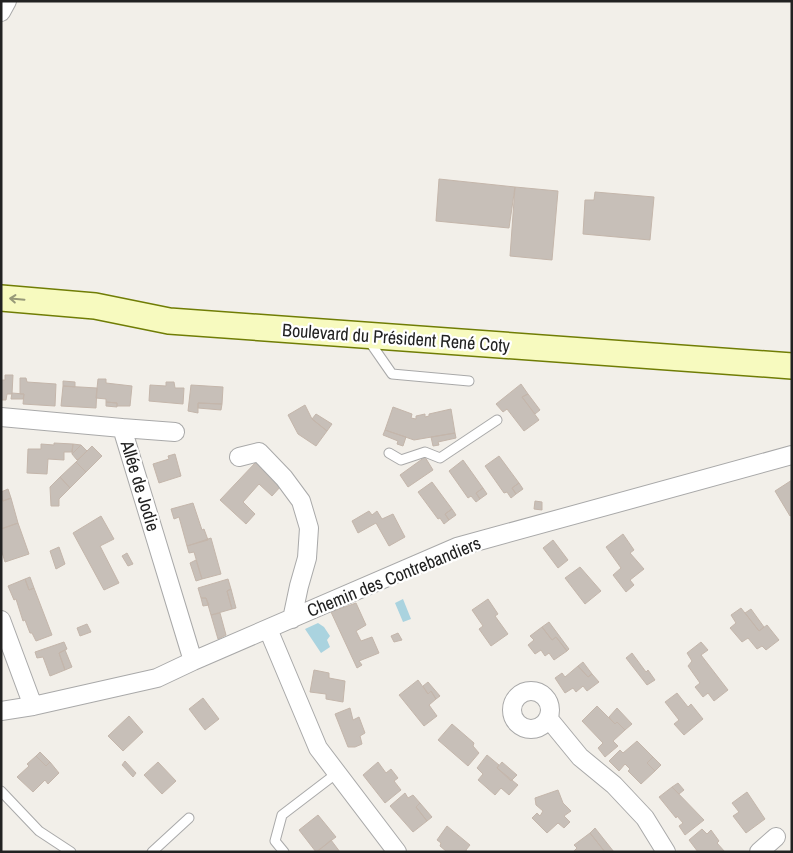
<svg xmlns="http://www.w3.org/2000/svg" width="793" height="853" font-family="'Archivo Narrow',sans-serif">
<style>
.water{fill:#aad3df}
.building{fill:#c7bfb8;stroke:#c4b6ab}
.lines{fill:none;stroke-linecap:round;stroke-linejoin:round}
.lane-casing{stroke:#a9a9a9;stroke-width:11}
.street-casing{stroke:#a9a9a9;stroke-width:20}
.secondary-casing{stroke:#707d05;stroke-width:28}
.lane{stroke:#fff;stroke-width:9}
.street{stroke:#fff;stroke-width:18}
.secondary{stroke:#f7fabf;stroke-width:25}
.oneway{stroke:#979978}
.labels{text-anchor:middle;stroke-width:4.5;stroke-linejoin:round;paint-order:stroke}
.street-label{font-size:18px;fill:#222;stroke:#fff}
</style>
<rect width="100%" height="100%" fill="#f2efe9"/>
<path class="water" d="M403,599L411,619L403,622L395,603Z
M318,623L324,627L330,636L327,640L330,647L321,653L305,629Z"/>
<path class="building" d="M439,179L515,187L509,228L436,221Z
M515,187L558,191L552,260L510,256Z
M595,192L654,197L650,240L583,234L585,200H594Z
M5,375H13L12,394H7L6,400H1V380H5Z
M20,378H26L27,382L56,384L55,406L23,404L24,394H20Z
M98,379H106V383L132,386L130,406H117V403L106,402V399L96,398Z
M63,381L75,382V387L63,386Z
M166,382H174L175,388H184L183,404L149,401L150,385L166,386Z
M521,384L528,394L522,397L539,420L524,431L507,409L503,412L496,404Z
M191,385L223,387L222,404L198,403V413L188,411Z
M63,386L97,388L96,408L61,406Z
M12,393L24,394L23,399H11Z
M528,394L540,410L535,414L522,397Z
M106,402L117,403V407L106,406Z
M198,403L222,404L221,410L198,408Z
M305,405L312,419L327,431L316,446L298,434L288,415Z
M393,407L412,414L411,418L416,419V416L425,414V417L429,416V414L451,409L455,433L414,440L385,430Z
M316,414L332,424L327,431L312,419Z
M385,430L406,437L403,446L397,444L398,441L383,435Z
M455,433L456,438L438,442L439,445L433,446L431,437Z
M54,443L73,444L72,452H64V460L48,459L47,474L27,473L28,449H41V444L54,445Z
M73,444L81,445L72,454V452Z
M81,445L87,451L77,460L72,454Z
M92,446L102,456L86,472L76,462Z
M175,454L181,476L159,483L153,464L169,459L168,456Z
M499,456L519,483L512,488L516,494L511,498L507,492L504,493L485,466Z
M425,457L433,470L408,487L400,475Z
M463,460L483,488L476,493L480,499L476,502L471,496L468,498L449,471Z
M76,462L86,472L70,488L60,477Z
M256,462L281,486L272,496L259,484L243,502L255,514L246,524L220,500Z
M60,477L70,488L59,499V506H51L50,487Z
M792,480V515L790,516L775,491Z
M432,482L452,509L445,514L449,520L444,524L440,518L438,519L418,492Z
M519,483L523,489L516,494L512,488Z
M483,488L487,494L480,499L476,493Z
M8,489L11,498L3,501L1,492Z
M1,495L3,501L11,498L18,523L1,529Z
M535,501L542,502V510L534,509Z
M193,503L202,530L204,529L208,540L187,546L179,517L174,519L171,509Z
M452,509L456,515L449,520L445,514Z
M369,511L372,515L377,511L382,519L393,514L405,537L389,546L376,523L358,533L352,521Z
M101,516L114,539L100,546L119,583L104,590L73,533Z
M18,523L29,554L5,562L1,549V529Z
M623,534L634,550L630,553L644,569L630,580L634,585L626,592L613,575L621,568L606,547Z
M211,538L221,574L202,579L194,552L189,553L187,546Z
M553,540L568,560L558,568L543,548Z
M59,547L65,564L56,569L50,551Z
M127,553L133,564L128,566L122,556Z
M196,560L202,579L196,581L190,563Z
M580,567L601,591L585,604L565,578Z
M30,577L34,588L29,590L25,579Z
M25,579L29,590L34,588L52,635L36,641L32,633H30L25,620L23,621L16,599L14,600L8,586Z
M228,579L231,589L227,591L232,609L211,615L206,598H201L198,588Z
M231,589L236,608L232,609L227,591Z
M201,598H206L209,605L203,606Z
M488,599L498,614L495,616L508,634L491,646L479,629L483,626L472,610Z
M356,603L366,625L356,631L361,641L372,637L379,653L359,661L362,665L357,668L331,612Z
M741,608L759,631L767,625L779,640L766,650L762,646L757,649L748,638L742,642L730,628L736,623L731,615Z
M751,609L764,627L759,631L745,613Z
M220,613L226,635L218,639L211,615Z
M549,622L569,649L567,651L556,637L552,640L542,627Z
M87,624L91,632L80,636L77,628Z
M542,627L552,640L556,637L567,651L554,660L549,653L545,656L541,650L535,654L528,645L534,640L530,636Z
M398,633L402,640L394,642L391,636Z
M64,642L67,649L59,653L65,670L50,676L43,657L37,658L35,652Z
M701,642L708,650L701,655L728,690L714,701L708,693L703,697L695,687L700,683L688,666L692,661L687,653Z
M65,650L72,667L65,670L59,653Z
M632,653L646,672L648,670L655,680L647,685L626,658Z
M583,662L592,674L588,677L578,666Z
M578,666L588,677L592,674L599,682L587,691L583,686L576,692L573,688L565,693L555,678L562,673L565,677Z
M314,670L329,673V678L345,681L343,702L326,699V694L310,692Z
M418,680L428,694L431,691L436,699L429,705L437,716L424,726L399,695Z
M428,682L440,696L436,699L431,691L428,694L423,686Z
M677,693L688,707L691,704L703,719L684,735L674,724L679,720L665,702Z
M203,698L219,719L205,730L189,709Z
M597,706L615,724L617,722L625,730L613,741L618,746L605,757L598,748L603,743L582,721Z
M350,708L353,720L359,717L365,733L360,736L362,744L355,747H348L335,714Z
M617,708L632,724L625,730L617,722L615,724L609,717Z
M129,716L143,732L123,751L108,736Z
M452,724L474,743L473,746L479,753L468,766L438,740Z
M637,741L653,757L647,763L655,771L641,784L628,771L630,769L625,764L619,771L609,761L620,750L623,753Z
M40,752L50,762L46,766L36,756Z
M487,755L499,765L497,768L518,785L509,795L501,788L495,795L478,780L483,774L477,768Z
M36,756L46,766L50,762L59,773L48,784L45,780L33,792L17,777L29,766L27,764Z
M653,757L661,765L655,771L647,763Z
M125,761L136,773L133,777L122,765Z
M158,762L176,781L162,794L144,775Z
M378,762L386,773L391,769L398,778L394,781L401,790L385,803L363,775Z
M502,762L517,775L511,781L497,768Z
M678,783L684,790L679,794L672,787Z
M672,787L704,820L685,835L679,826L683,823L677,816L676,818L659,797Z
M558,790L563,803L571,811L564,816L570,822L564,828L558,823L547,833L532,818L537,813L540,816L543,811L536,805L535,798Z
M747,792L765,819L746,833L733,816L739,812L732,803Z
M405,793L408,798L413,795L420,803L416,807L427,821L413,832L390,806Z
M420,803L432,817L427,821L416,807Z
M318,815L336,837L316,852L299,830Z
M447,826L470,845L466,850L467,852H447L440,846L441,843L437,840Z
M595,828L614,852H605L590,833Z
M702,829L707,834L711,830L719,841L717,843L725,852H698L689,840Z
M590,833L605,852H573L577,848L574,845Z
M331,840L340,852H317Z"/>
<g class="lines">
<g class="lane-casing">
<path id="lane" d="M367,338L392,374L469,381
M389,453L401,460L425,452L440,458L497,420
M1,791L39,831L71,852
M152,852L189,818
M284,852L275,841L282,815L337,773"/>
</g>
<g class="street-casing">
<path id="street" d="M1,12L7,1
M1,417L122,428L193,661
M122,428L175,432
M239,457L259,452L284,478L301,501L309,528L307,558L299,586L292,619
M1,620L33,706
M268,629L318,748L397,852
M512 710a19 19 0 1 1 38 0a19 19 0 1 1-38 0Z
M1,711L33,706L157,678L193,661L457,547L792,455
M548,718L580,757L614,785L645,818L666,852
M759,852L776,837"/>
</g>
<g class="secondary-casing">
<path id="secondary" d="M1,298L95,306L169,321L792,366"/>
</g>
<use href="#lane" class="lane"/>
<use href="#street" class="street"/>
<use href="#secondary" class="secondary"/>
</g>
<defs><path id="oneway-shaft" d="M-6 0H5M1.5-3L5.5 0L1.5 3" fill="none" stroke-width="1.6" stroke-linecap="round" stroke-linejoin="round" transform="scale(1.25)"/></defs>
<use class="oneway" href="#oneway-shaft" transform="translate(17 299) rotate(-175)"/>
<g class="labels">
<g class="street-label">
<text transform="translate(396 338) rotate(4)" y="6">Boulevard du Président René Coty</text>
<text transform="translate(140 486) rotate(73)" y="6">Allée de Jodie</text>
<text transform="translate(394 577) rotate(-22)" y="6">Chemin des Contrebandiers</text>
</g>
</g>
<rect width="793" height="853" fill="none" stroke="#222222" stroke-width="5"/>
</svg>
